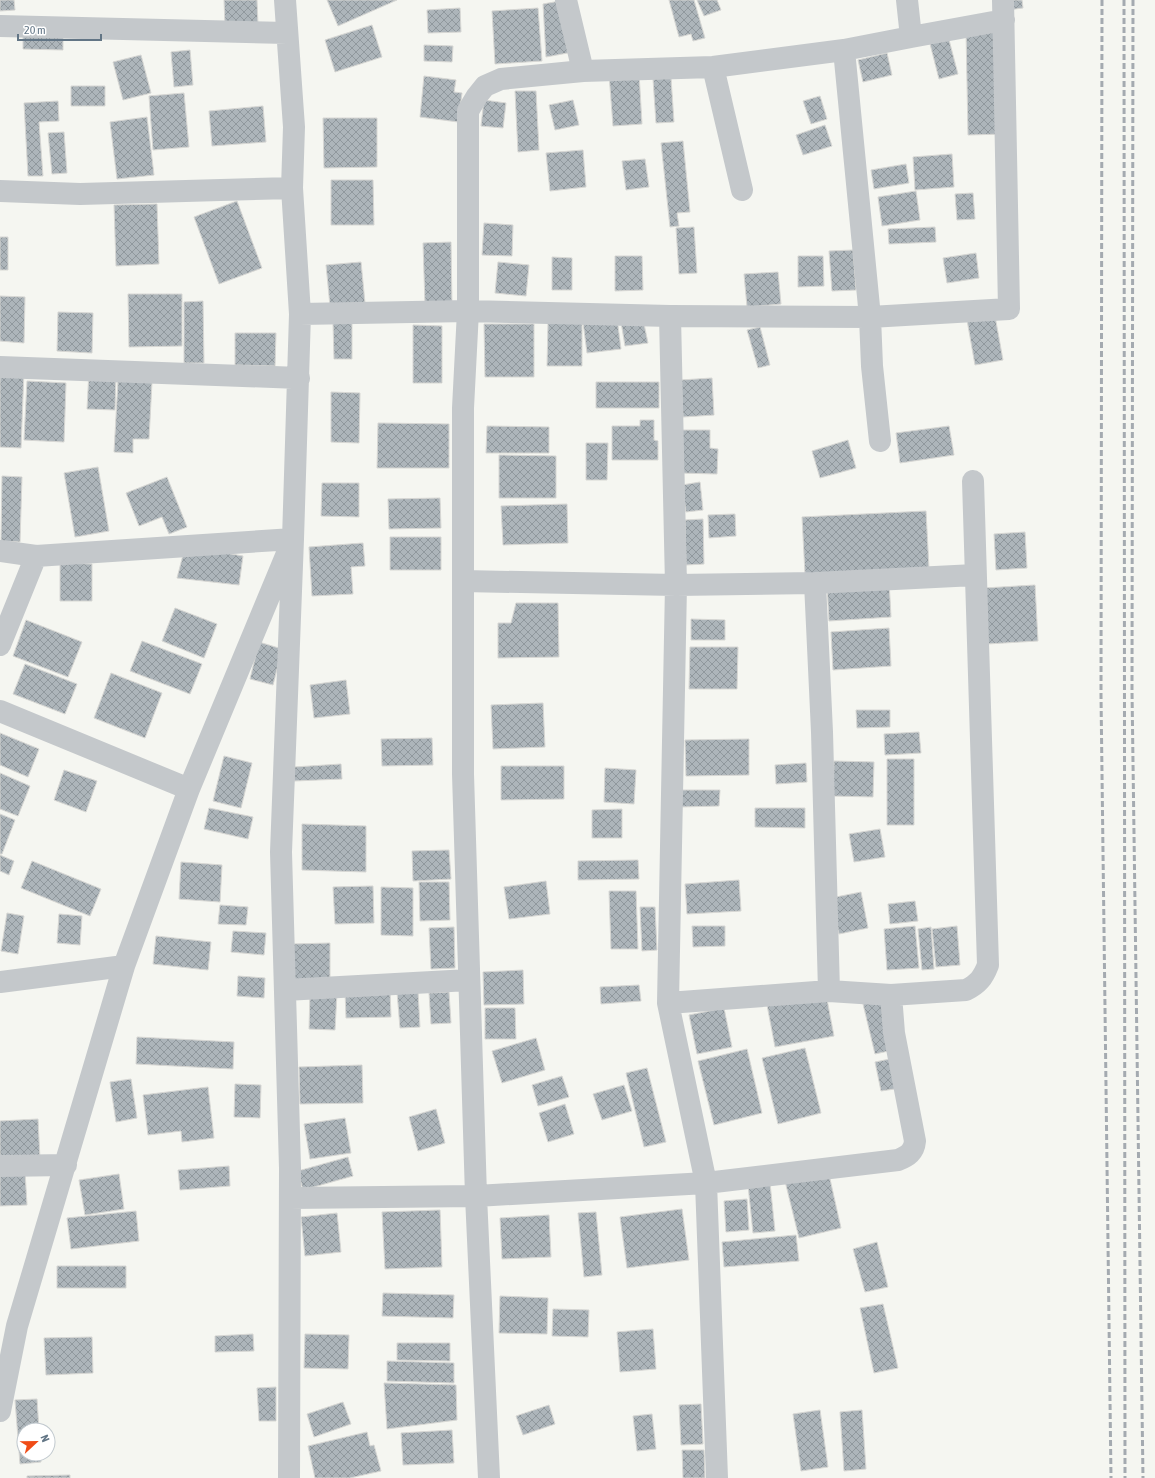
<svg xmlns="http://www.w3.org/2000/svg" width="1155" height="1478" font-family="'Asap Condensed',sans-serif">
<style>
.building{fill:url(#building-cross-hatch);stroke:#d7d7d4}
.lines{fill:none;stroke-linecap:round;stroke-linejoin:round}
.minor{stroke:#c4c8cb;stroke-width:22}
.rail{stroke:#a4aab0;stroke-width:3;stroke-dasharray:6 3;stroke-linecap:butt}
</style>
<defs>
<pattern id="building-cross-hatch" width="8" height="8" patternUnits="userSpaceOnUse"><rect width="8" height="8" fill="#adb5ba"/><path d="M0 0l8 8M0 8l8-8" fill="none" stroke="#90989d"/></pattern>
</defs>
<rect width="100%" height="100%" fill="#f5f6f1"/>
<path class="building" d="M0,0H14L15,10L0,11Z
M224,0H257L258,24L225,26Z
M327,0H397L338,26Z
M669,0H694L705,38L693,41L691,34L679,37Z
M697,0H717L721,10L704,16Z
M1006,0H1022L1023,8L1007,10Z
M560,1L573,52L546,57L543,4Z
M460,8L461,32L428,33L427,10Z
M538,8L542,61L495,64L492,11Z
M372,25L382,57L335,72L325,40Z
M23,30H63V50L23,49Z
M966,30H1001L1003,134L968,135Z
M948,36L958,74L939,79L929,40Z
M424,45L453,46L452,62L424,61Z
M190,50L193,85L174,87L171,52Z
M887,53L892,75L863,82L858,60Z
M141,55L151,93L123,100L113,62Z
M639,73L642,124L613,126L609,74Z
M424,76L456,80L454,92L462,93L458,122L420,117Z
M671,78L674,122L656,123L653,79Z
M71,86H105V106H71Z
M515,91H536L539,150L518,152Z
M184,93L189,147L153,150L149,96Z
M820,96L827,119L811,124L803,101Z
M484,100L506,103L503,128L481,126Z
M573,100L579,125L555,130L549,105Z
M58,101L59,121L39,122L43,176H28L24,103Z
M263,106L266,142L212,146L209,111Z
M147,117L154,175L117,179L110,122Z
M323,118H377V167L324,168Z
M825,125L832,146L803,155L796,135Z
M64,132L67,173L52,174L48,133Z
M683,141L690,212L677,213L679,226L670,227L661,143Z
M583,150L586,187L550,191L546,153Z
M952,154L954,187L915,190L913,157Z
M645,159L649,187L626,190L622,161Z
M906,164L909,183L874,189L871,170Z
M331,180H373L374,225H331Z
M916,191L920,220L882,226L878,197Z
M973,193L975,219L957,220L955,194Z
M237,201L262,268L219,284L194,217Z
M157,204L159,264L116,266L114,205Z
M484,223L513,225L512,256L482,255Z
M694,227L697,273L679,274L676,228Z
M935,227L936,242L889,244L888,229Z
M0,237H8V270H0Z
M451,242L452,305H425L423,243Z
M853,250L856,290L832,291L829,251Z
M976,253L979,278L947,283L943,258Z
M615,256H642L643,290L615,291Z
M798,256H823L824,286L798,287Z
M552,257L572,258V290H552Z
M361,262L365,303L330,306L326,265Z
M498,262L529,265L526,296L495,293Z
M778,272L781,304L747,307L744,274Z
M128,294H182V346L129,347Z
M0,296L25,297L24,343L0,341Z
M203,301L204,363H184V302Z
M58,312L93,313L92,353L57,351Z
M995,316L1003,360L975,365L967,320Z
M617,318L621,349L587,353L583,322Z
M643,319L648,343L625,346L621,322Z
M333,323H352V359H334Z
M548,323H582V366H547Z
M484,324H534V377H485Z
M413,325L442,326V383H413Z
M760,327L770,365L758,368L747,330Z
M235,333H276L275,366L235,365Z
M24,370L21,448L0,447V377Z
M89,371L116,373L115,410L87,409Z
M712,378L714,415L683,417L681,380Z
M27,381L66,383L64,442L24,440Z
M118,381L152,382L149,439H133V453L114,452Z
M596,382H659V408H596Z
M331,392L360,393L359,443L331,442Z
M640,420H654V440L658,441V460H612V426H640Z
M378,423L449,424V468H377Z
M487,426L549,427V453H486Z
M949,426L954,455L900,463L896,433Z
M680,430H710V448L718,449L717,474L680,473Z
M848,440L856,468L820,478L812,451Z
M586,443H608L607,480H586Z
M499,455L556,456V498H499Z
M98,467L109,531L75,537L64,473Z
M2,476L22,477L20,542L1,541Z
M167,477L187,527L169,534L162,517L139,526L126,493Z
M700,482L703,510L686,512L682,485Z
M322,483H359V517L321,516Z
M440,498L441,528L389,529L388,499Z
M567,504L568,543L503,545L501,506Z
M926,511L929,568L805,574L802,517Z
M735,514L736,536L709,538L708,515Z
M703,519L704,564L686,565L685,520Z
M1025,532L1027,568L996,570L994,534Z
M390,537H441V570H390Z
M363,543L365,566L351,567L353,594L312,596L309,547Z
M225,553L243,556L239,585L177,578L183,555Z
M60,563L92,564V601H60Z
M889,581L891,617L829,621L827,585Z
M1035,585L1038,641L987,644L984,588Z
M516,603H558L559,657L498,658V623H511Z
M175,608L217,624L204,658L162,641Z
M691,619L725,620V640H691Z
M26,620L82,642L68,677L13,656Z
M889,628L891,666L833,670L831,632Z
M142,641L202,664L190,694L130,671Z
M259,642L282,649L273,685L250,679Z
M690,647H738L737,689H689Z
M25,664L77,684L65,714L13,694Z
M111,673L162,693L145,738L94,718Z
M346,680L350,714L314,718L310,685Z
M543,703L545,747L493,749L491,705Z
M856,710H890V727L857,728Z
M919,732L921,753L885,755L884,734Z
M0,733L39,749L28,777L0,765Z
M432,738L433,765L382,766L381,739Z
M749,739V775L686,776L685,740Z
M224,756L252,763L241,808L213,801Z
M887,759H914V825H887Z
M834,761L874,762L873,797L833,796Z
M806,763L807,782L776,784L775,765Z
M341,764L342,779L294,781V767Z
M501,766H564V799L501,800Z
M605,768L636,770L634,804L604,802Z
M64,770L97,781L86,812L54,800Z
M0,773L30,786L18,816L0,809Z
M679,790H720L719,806L679,807Z
M209,808L253,817L248,839L204,829Z
M755,808H805V828L755,827Z
M622,809V838H592V810Z
M0,814L15,820L2,854H0Z
M302,824L366,826V872L302,870Z
M880,829L885,857L854,862L849,834Z
M449,850L451,879L413,881L412,851Z
M0,855L14,861L9,875L0,871Z
M638,860L639,879L578,880V861Z
M32,861L101,889L90,916L21,888Z
M181,862L222,865L220,902L179,899Z
M739,880L741,911L687,914L685,884Z
M546,881L550,914L509,919L504,887Z
M419,882H449L450,920L420,921Z
M373,886L374,923L335,924L333,887Z
M381,887L413,888V936L381,935Z
M609,891H636L638,949H611Z
M861,892L868,928L839,934L831,898Z
M915,901L918,921L890,924L888,904Z
M220,905L248,907L246,925L218,924Z
M640,907H655L657,950L642,951Z
M7,913L24,916L18,954L1,951Z
M59,914L82,916L80,945L57,943Z
M692,926H725V946L693,947Z
M915,926L919,968L887,970L884,929Z
M957,926L960,965L936,967L932,929Z
M454,927L455,968L431,969L429,928Z
M931,927L934,969L922,970L918,929Z
M233,931L266,933L264,955L231,952Z
M156,936L211,942L208,970L153,964Z
M330,943V983L292,982V944Z
M523,970L524,1004L484,1005L483,972Z
M238,976L265,978L264,998L237,996Z
M639,985L641,1001L601,1004L600,987Z
M390,990L391,1017L346,1018L345,991Z
M418,991L420,1027L400,1028L397,992Z
M310,992L337,993L335,1030L309,1029Z
M449,992L451,1023L431,1024L429,993Z
M826,994L834,1036L775,1047L767,1005Z
M882,1000L893,1050L875,1054L863,1004Z
M485,1008H515L516,1039H485Z
M724,1008L732,1047L697,1054L689,1015Z
M137,1037L234,1042L233,1069L136,1064Z
M536,1038L545,1070L502,1083L492,1051Z
M805,1048L821,1113L778,1124L762,1058Z
M747,1049L762,1113L714,1125L698,1061Z
M895,1058L901,1088L881,1091L875,1062Z
M362,1065L363,1103L300,1104L299,1067Z
M647,1068L666,1142L644,1147L626,1073Z
M562,1076L569,1097L538,1106L532,1085Z
M131,1079L137,1118L116,1122L110,1082Z
M235,1084L261,1085L260,1118L234,1117Z
M624,1085L632,1111L602,1120L593,1094Z
M208,1087L214,1138L182,1142L181,1131L148,1135L143,1095Z
M565,1104L574,1134L548,1142L539,1113Z
M436,1109L445,1143L418,1151L409,1117Z
M345,1118L351,1153L310,1159L304,1124Z
M38,1119L40,1159L0,1161V1121Z
M348,1157L353,1176L303,1190L298,1171Z
M229,1166L230,1186L180,1190L178,1170Z
M828,1170L841,1228L799,1238L785,1181Z
M0,1171H25L27,1205L0,1206Z
M119,1174L124,1209L85,1215L79,1180Z
M770,1183L775,1231L753,1233L748,1185Z
M747,1199L749,1230L726,1232L724,1201Z
M682,1209L689,1260L627,1268L620,1217Z
M440,1210L442,1267L385,1269L382,1212Z
M136,1211L139,1241L71,1249L67,1218Z
M596,1212L602,1275L584,1277L578,1213Z
M337,1213L341,1252L305,1256L301,1217Z
M549,1215L551,1257L502,1259L500,1218Z
M796,1235L799,1261L724,1267L722,1242Z
M877,1242L888,1287L865,1292L853,1249Z
M57,1266H126V1288H57Z
M383,1293L454,1295L453,1318L382,1316Z
M500,1296L548,1298L547,1334L499,1333Z
M883,1304L898,1368L874,1373L860,1308Z
M553,1309L589,1310L588,1337L552,1336Z
M653,1329L656,1369L620,1372L617,1332Z
M253,1334L254,1351L215,1352V1336Z
M305,1334L349,1335L348,1369L304,1368Z
M92,1337L93,1373L46,1375L44,1338Z
M397,1343H450V1361L397,1360Z
M387,1361L454,1363V1383L387,1381Z
M384,1383L456,1385L457,1420L387,1429Z
M276,1387V1421H259L257,1388Z
M37,1399L39,1430H24V1454H41V1462L20,1464L15,1400Z
M343,1402L351,1424L314,1437L307,1414Z
M701,1404L703,1444L681,1445L679,1405Z
M549,1405L555,1424L523,1435L516,1416Z
M820,1410L828,1467L801,1471L793,1414Z
M862,1410L866,1469L844,1471L840,1412Z
M652,1414L656,1449L637,1451L633,1416Z
M452,1430L454,1463L403,1465L401,1433Z
M367,1432L370,1446L374,1445L381,1471L350,1478H315L308,1446Z
M682,1450H704L705,1478H683Z
M70,1475V1478H27V1476Z"/>
<g class="lines">
<path class="minor" d="M566,0L583,71
M0,26L287,33
M911,37L1004,20
M713,67L742,190
M0,191L80,194L292,188
M300,314L468,311L670,316L870,317L1009,309L1003,0
M670,316L676,585L815,583L975,575
M0,367L299,378
M880,441L872,366L870,317L844,50L911,37L907,0
M0,551L36,556L293,539L281,852L290,1168L289,1478
M463,581L676,585L668,1003L829,991L891,995
M815,583L822,732L829,991
M0,645L36,556
M0,711L189,789
M0,982L124,966
M285,990L469,980
M668,1003L706,1183L717,1478
M0,1166L66,1165
M290,1198L476,1196L706,1183L898,1160C908,1156 914,1152 915,1141L894,1033L891,995L966,990C978,984 983,978 988,965L973,481
M0,1411L17,1326L124,966L189,789L293,539L300,314L292,188L294,127L285,0
M489,1478L476,1196L463,774V408L468,311V111L477,96L485,86L501,79L583,71L713,67L844,50"/>
<path class="rail" d="M1102,0L1101,695L1111,1478
M1124,0L1125,1478
M1133,0L1132,690L1143,1478"/>
</g>
<g transform="translate(36 1442) rotate(68)"><circle r="19" fill="#ffffff" stroke="#c0c8ce"/>
<path d="M0-3L7 15L0 10L-7 15Z" fill="#f04c17"/>
<text y="-6" font-size="11" font-weight="bold" text-anchor="middle" fill="#627585">N</text>
</g>
<path d="M18 34v6h83v-6" fill="none" stroke="#627585" stroke-width="2"/>
<text x="24" y="34" font-size="12" fill="#627585" stroke="#ffffff" stroke-width="3" paint-order="stroke">20 m</text>
</svg>
